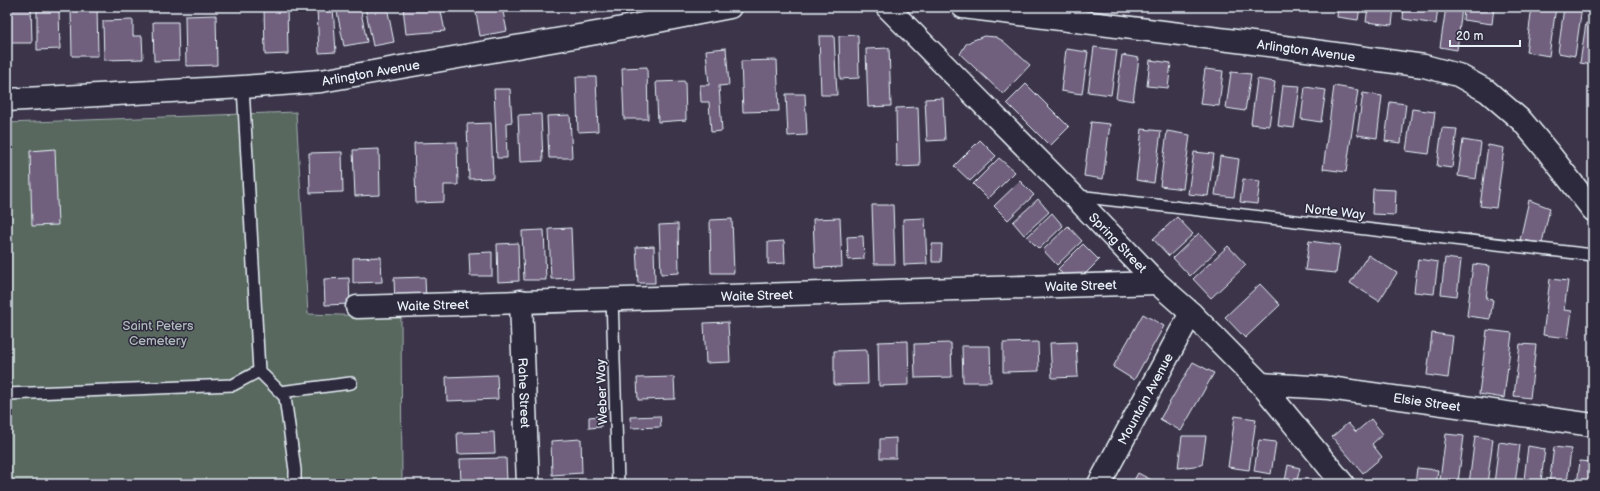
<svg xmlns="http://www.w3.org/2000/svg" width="1600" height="491" font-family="'Balsamiq Sans',sans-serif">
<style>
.green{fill:#58685f;stroke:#a0acac}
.building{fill:#70617e;stroke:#e8f1f8}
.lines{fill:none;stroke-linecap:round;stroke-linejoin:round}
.lane-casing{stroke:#e8f1f8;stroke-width:14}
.street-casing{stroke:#e8f1f8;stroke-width:25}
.secondary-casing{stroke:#e8f1f8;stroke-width:25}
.lane{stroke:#2f2a3d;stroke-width:11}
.street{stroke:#2f2a3d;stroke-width:22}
.secondary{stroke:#2f2a3d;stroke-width:22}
.labels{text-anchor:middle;stroke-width:3;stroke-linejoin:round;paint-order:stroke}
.street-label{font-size:13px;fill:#e8f1f8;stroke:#2f2a3d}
.park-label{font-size:13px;fill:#aebabb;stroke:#2f2a3d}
</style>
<rect width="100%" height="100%" fill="#3c354a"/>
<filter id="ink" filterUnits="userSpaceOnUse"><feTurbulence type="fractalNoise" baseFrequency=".025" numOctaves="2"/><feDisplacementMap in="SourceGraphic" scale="8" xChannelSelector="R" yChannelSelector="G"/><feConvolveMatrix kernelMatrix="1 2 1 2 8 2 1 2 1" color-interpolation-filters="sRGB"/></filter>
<g filter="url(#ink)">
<path class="green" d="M296,112L308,314L401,317L402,484H7V123Z"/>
<path class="building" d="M8,7H31L32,43H9Z
M71,7H97L98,56H72Z
M264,7H287L288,54L265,55Z
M317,7H333L336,52L319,53Z
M336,7H360L367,42L344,46Z
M365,7H387L394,42L373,46Z
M403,7H440L445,31L406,34Z
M475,7H502L507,31L480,36Z
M590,7H628L591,14Z
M1338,7H1360L1358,20L1337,17Z
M1368,7H1394L1392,25L1366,22Z
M1404,7H1438L1436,24L1403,19Z
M1446,7H1462L1457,50L1440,47Z
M1464,7H1494L1492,24L1463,20Z
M1532,7H1556L1549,56L1526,52Z
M1564,7H1582L1575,56L1558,53Z
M37,8H59L60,49L37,50Z
M216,15L217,65L186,66L185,16Z
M133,20V36H142L143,59L104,60L103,21Z
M153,22H178L179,60L154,61Z
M1586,23L1593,24V65L1580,63Z
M858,35L859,78L840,79L839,36Z
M819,36H834L837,95H821Z
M984,36L996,37L1003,41L1030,65L1003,94L960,54L966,44L971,41Z
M1094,47L1117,50L1111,95L1088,92Z
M726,48L729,85L719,86L722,131L711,132L709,102H701L700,85H709L706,50Z
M889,48L891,106L868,107L866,49Z
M1066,49L1088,52L1082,94L1061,91Z
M1122,55L1139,58L1133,101L1116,98Z
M777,60L779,111L743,112L741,61Z
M1150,60L1171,63L1168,88L1147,86Z
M647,67L648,119H624L622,68Z
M1205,69L1223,71L1219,106L1200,104Z
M1231,72L1251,74L1245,111L1226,108Z
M576,77H596L598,131L578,132Z
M1257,79L1275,82L1269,126L1251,124Z
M685,81L686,120L658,122L656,82Z
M1026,84L1069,127L1050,146L1007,103Z
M1283,85L1300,86L1294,128L1278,126Z
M1334,86L1358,90L1346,172L1323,169Z
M1305,87L1326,90L1321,122L1301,119Z
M494,89H510L512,122L506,123L507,158H497Z
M1363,93L1382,96L1377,138L1357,135Z
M786,94H805L807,135L788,136Z
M943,98L945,140L927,141L925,99Z
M1390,102L1406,104L1401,143L1385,141Z
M918,107L920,166L897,167L896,108Z
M1412,109L1435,112L1429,154L1406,151Z
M541,114L543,161L520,162L518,115Z
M570,115L572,158H549L547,116Z
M1091,122L1110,124L1103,179L1084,176Z
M491,123L493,178L469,179L467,124Z
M1442,128L1457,129L1452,168L1437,166Z
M1142,129L1161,131L1154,183L1136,180Z
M1167,131L1190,135L1183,189L1160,186Z
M980,140L996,156L970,181L954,166Z
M1463,140L1481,143L1476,179L1458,176Z
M457,142L458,185H444V202L416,203L414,143Z
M1488,145L1504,148L1496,208L1480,206Z
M55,149L58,225L32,226L30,151Z
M379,149L380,195L355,196L353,150Z
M342,152L343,192L310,193L309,153Z
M1194,152L1214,154L1208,196L1188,194Z
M1220,156L1239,159L1234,197L1215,195Z
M999,158L1015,172L988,199L973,184Z
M1243,179L1260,181L1257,204L1240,202Z
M1020,181L1034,195L1008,220L994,206Z
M1373,189L1396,190L1395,215L1372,214Z
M1038,199L1049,212L1024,235L1013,222Z
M1529,200L1550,208L1542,243L1520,240Z
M872,205H893L895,264H874Z
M1052,213L1063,226L1039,249L1027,237Z
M1177,217L1193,234L1169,256L1153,239Z
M840,218L842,267L815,268L813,219Z
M925,218L927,264L904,265L903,219Z
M732,219L734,273H711L710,220Z
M678,224L679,273L661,274L659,225Z
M1068,226L1082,241L1057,265L1043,250Z
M571,228L573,278L551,279L549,229Z
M544,230L546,280H524L522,231Z
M1199,233L1216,251L1190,276L1173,258Z
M863,236L864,259L848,260L847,237Z
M784,241L785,263L768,264V242Z
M1309,241L1340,245L1336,273L1305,270Z
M518,243L519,281L498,282L497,244Z
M932,244H942L941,262H932Z
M1083,244L1099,260L1085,274L1066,278L1058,269Z
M654,246L655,283H638L636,247Z
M1228,246L1246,265L1211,298L1193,279Z
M492,252V276H470L469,253Z
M1368,255L1397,273L1379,301L1350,283Z
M381,257L382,282L353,283V258Z
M1445,258L1461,260L1457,296L1441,294Z
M1418,259L1438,262L1434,294L1414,292Z
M1473,264L1490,266L1486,299L1493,300L1490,319L1467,316Z
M425,277L426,303L395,305L394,278Z
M349,278L350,304L325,305L324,279Z
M1550,279L1568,281L1564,310L1572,311L1568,338L1543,335Z
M1260,284L1280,305L1245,338L1225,317Z
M1143,314L1164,326L1134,380L1113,367Z
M728,322L730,362L706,363L704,323Z
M1487,330L1512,333L1504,398L1479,394Z
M1432,333L1453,336L1448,378L1427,375Z
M908,341L909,385L879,386L878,342Z
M1038,342L1039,371L1003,372V343Z
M1076,342L1078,377L1052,378L1050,343Z
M951,343L952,377L915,378L914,344Z
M1520,344L1536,345L1530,398L1514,396Z
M962,346H990L991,382H963Z
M867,350L868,384L834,385V351Z
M1193,362L1214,373L1181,431L1160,419Z
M1593,370V391L1590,390Z
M497,375L498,399L447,401L446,377Z
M674,377L675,399L638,400L637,378Z
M600,416L601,427L589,428V417Z
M660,416L661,427L631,428L630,417Z
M1235,416L1256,419L1249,470L1228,467Z
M1371,419L1383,434L1372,444L1382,457L1363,473L1332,437L1348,423L1356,432Z
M494,432L495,453L458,454L457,433Z
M1446,434L1464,436L1458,482L1440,480Z
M1182,436H1206L1202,465L1178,468Z
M1475,436L1493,439L1487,484H1469Z
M896,438V458H880V439Z
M581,439L582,473L552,475L551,441Z
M1259,440L1276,442L1271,474L1254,471Z
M1499,442L1520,445L1515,484H1494Z
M1528,446L1545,449L1541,482L1524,480Z
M1554,447L1571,449L1567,484H1549Z
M506,458L507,482L461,484L460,459Z
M1580,461L1593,462V484H1577Z
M1288,465L1300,468L1296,484L1285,481Z
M1417,468L1438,470L1436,484H1415Z
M1138,473L1159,484H1132Z"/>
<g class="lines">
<g class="lane-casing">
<path id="lane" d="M243,87L259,371L285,397L295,470V484
M1077,196L1593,255
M612,298L618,484
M280,392L351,383
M7,394L233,385L259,371"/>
</g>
<g class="street-casing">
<g id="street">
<path id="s1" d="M521,301L528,484"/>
<path id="s2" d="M357,307L1157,283"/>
<path id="s3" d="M1261,384L1329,388L1593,425"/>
</g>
</g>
<g class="secondary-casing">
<g id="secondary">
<path id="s4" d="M887,7L1074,196L1157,283L1191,313L1261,384L1343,484"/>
<path id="s5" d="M963,7L1277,46L1424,66L1458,75L1487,91L1522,121L1548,152L1593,210"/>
<path id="s6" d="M7,100L243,87L321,81L602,32L730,7"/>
<path id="s7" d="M1099,484L1191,313"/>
</g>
</g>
<use href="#lane" class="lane"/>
<use href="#street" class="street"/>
<use href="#secondary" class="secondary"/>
</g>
</g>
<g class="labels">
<g class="street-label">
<text dy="5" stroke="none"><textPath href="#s5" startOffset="346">Arlington Avenue</textPath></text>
<text dy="5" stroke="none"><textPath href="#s6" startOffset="365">Arlington Avenue</textPath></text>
<text transform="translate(1335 211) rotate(6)" y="5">Norte Way</text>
<text dy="5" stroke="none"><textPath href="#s4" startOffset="330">Spring Street</textPath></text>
<text dy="5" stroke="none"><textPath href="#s2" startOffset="724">Waite Street</textPath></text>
<text dy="5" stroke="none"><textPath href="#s2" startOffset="400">Waite Street</textPath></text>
<text dy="5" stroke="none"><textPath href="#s2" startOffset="76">Waite Street</textPath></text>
<text transform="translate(601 392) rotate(-92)" y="5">Weber Way</text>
<text dy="5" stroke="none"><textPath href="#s1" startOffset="92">Rahe Street</textPath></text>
<text dy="5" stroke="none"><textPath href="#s7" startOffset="97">Mountain Avenue</textPath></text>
<text dy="5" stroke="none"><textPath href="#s3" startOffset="167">Elsie Street</textPath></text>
</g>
<g class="park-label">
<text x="158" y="330">Saint Peters<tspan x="158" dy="15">Cemetery</tspan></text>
</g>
</g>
<rect width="1600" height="491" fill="none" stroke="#2f2a3d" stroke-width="24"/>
<rect x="12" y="12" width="1576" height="467" fill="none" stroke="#e8f1f8" stroke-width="1.5" filter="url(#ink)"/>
<path d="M1450 40v6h70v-6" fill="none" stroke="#e8f1f8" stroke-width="2"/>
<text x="1456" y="40" font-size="12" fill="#e8f1f8" stroke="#2f2a3d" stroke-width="3" paint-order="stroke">20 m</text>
</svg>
